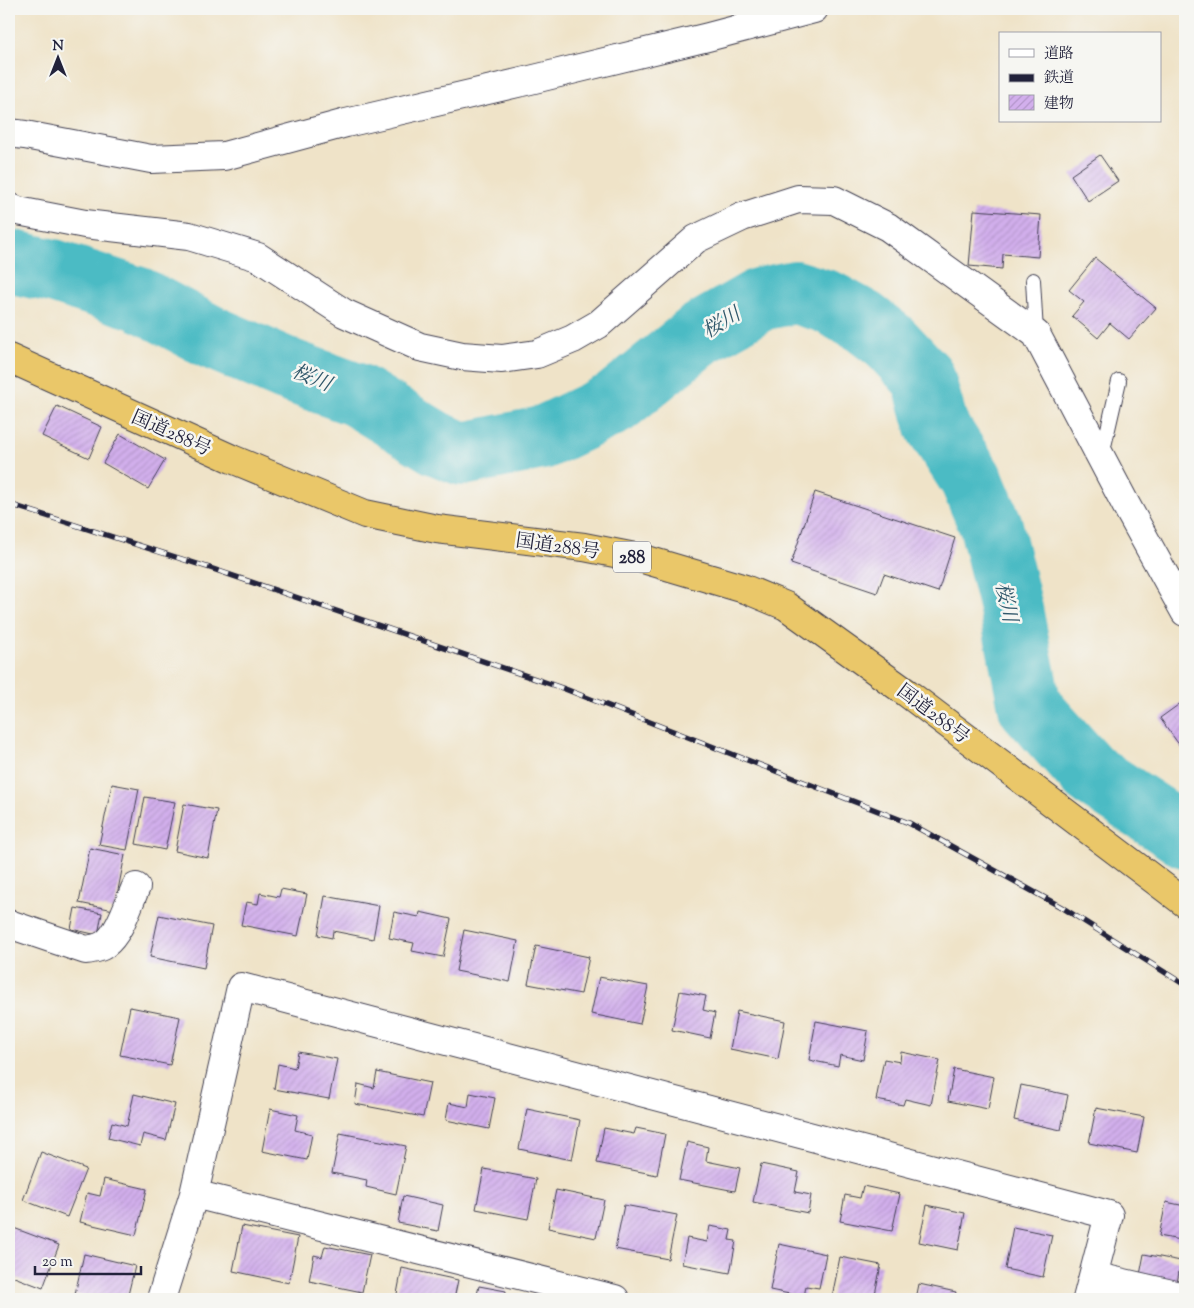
<svg xmlns="http://www.w3.org/2000/svg" width="1194" height="1308" font-family="'Sorts Mill Goudy','Noto Serif JP',serif">
<style>
.lines{fill:none;stroke-linecap:round;stroke-linejoin:round}
.river{stroke:#4cbbc4;stroke-width:64}
.building{fill:url(#building-hatch)}
.lane-casing{stroke:#413f50;stroke-width:16}
.street-casing{stroke:#413f50;stroke-width:30}
.highway-casing{stroke:#413f50;stroke-width:30}
.lane{stroke:#fff;stroke-width:14}
.street{stroke:#fff;stroke-width:28}
.highway{stroke:#eac769;stroke-width:28}
.rail-casing{stroke:#22223b;stroke-width:5.5}
.rail{stroke:#f6f6f2;stroke-width:4;stroke-dasharray:11;stroke-linecap:butt}
.labels{text-anchor:middle;stroke-width:5;stroke-linejoin:round;paint-order:stroke}
.shield{fill:#f6f6f2;stroke:#626272;stroke-width:1}
.shield-label{font-size:18px;font-weight:bold;fill:#22223b}
.street-label{font-size:19px;fill:#22223b;stroke:#f6f6f2}
.water-label{font-size:20px;font-style:italic;fill:#31586b;stroke:#f6f6f2}
</style>
<defs>
<pattern id="building-hatch" width="6" height="6" patternUnits="userSpaceOnUse" patternTransform="scale(1.25)"><rect width="6" height="6" fill="#d2afec"/><path d="M-1 1l2-2M0 6l6-6M5 7l2-2" fill="none" stroke="#b496cb"/></pattern>
</defs>
<rect width="100%" height="100%" fill="#f6f6f2"/>
<filter id="ink" filterUnits="userSpaceOnUse"><feTurbulence type="fractalNoise" baseFrequency=".02" numOctaves="2"/><feDisplacementMap in="SourceGraphic" scale="10" xChannelSelector="R" yChannelSelector="G"/><feConvolveMatrix kernelMatrix="1 2 1 2 8 2 1 2 1" color-interpolation-filters="sRGB"/></filter>
<filter id="wash" filterUnits="userSpaceOnUse"><feTurbulence type="fractalNoise" baseFrequency=".0096" numOctaves="4" result="noise"/><feDisplacementMap in="SourceGraphic" scale="20" xChannelSelector="R" yChannelSelector="G"/><feGaussianBlur stdDeviation="1.12" result="paint"/><feColorMatrix in="noise" values="0 0 0 0 0 0 0 0 0 0 0 0 0 0 0 0 0 1.4 0 .05"/><feComposite in="paint" operator="in"/></filter>
<g filter="url(#wash)">
<rect width="100%" height="100%" fill="#efe3c8"/>
<g class="lines">
<path class="river" d="M9,261L53,271L139,299L211,337L288,370L357,395L436,443L463,454L542,438L615,403L700,334L761,299L795,292L828,302L864,322L890,342L923,377L937,426L971,479L991,526L1011,609L1030,707L1090,774L1185,836"/>
</g>
<g id="blocks">
<path class="building" d="M1100,155L1118,181L1088,201L1071,175Z
M974,210L1041,215L1038,257L1003,254L1002,269L969,266Z
M1095,258L1156,308L1129,339L1110,323L1098,338L1072,316L1084,302L1069,290Z
M57,406L102,427L89,458L42,436Z
M120,434L165,460L148,489L103,463Z
M815,492L955,538L938,592L884,574L877,593L791,564Z
M1185,700V753L1160,718Z
M112,784L139,789L127,850L99,845Z
M145,797L175,802L165,850L136,844Z
M184,804L217,810L208,858L175,851Z
M90,848L125,855L114,910L79,903Z
M281,889L307,894L298,936L241,925L246,902L258,904L260,893L279,897Z
M325,896L379,906L373,939L333,931L332,938L318,935Z
M75,908L102,913L98,935L71,929Z
M394,912L419,917L420,912L451,919L443,957L412,951L414,943L389,938Z
M159,915L212,926L204,968L150,957Z
M464,930L518,941L510,982L456,971Z
M536,946L589,957L581,994L528,984Z
M599,977L648,986L640,1024L591,1014Z
M680,991L706,996L703,1010L715,1013L710,1038L672,1030Z
M130,1007L180,1017L170,1065L120,1055Z
M737,1011L785,1021L778,1059L730,1049Z
M816,1021L868,1031L863,1060L840,1055L838,1066L809,1060Z
M298,1052L337,1059L329,1099L274,1089L278,1064L295,1068Z
M901,1052L940,1060L931,1105L905,1099L903,1105L876,1100L884,1059L900,1062Z
M954,1069L994,1077L988,1109L948,1101Z
M377,1072L430,1083L423,1117L355,1104L358,1084L374,1088Z
M1021,1085L1068,1095L1061,1130L1014,1120Z
M470,1093L495,1098L489,1129L446,1120L449,1103L468,1107Z
M134,1094L175,1104L166,1140L143,1134L140,1146L108,1138L112,1122L127,1126Z
M1096,1108L1144,1117L1137,1153L1089,1143Z
M270,1109L298,1115L295,1130L312,1134L307,1160L262,1151Z
M527,1109L580,1120L572,1160L519,1149Z
M604,1128L634,1134L636,1128L665,1134L657,1175L597,1163Z
M340,1133L406,1146L396,1194L366,1187L367,1180L332,1173Z
M687,1142L708,1147L706,1161L740,1168L735,1191L679,1180Z
M41,1152L86,1169L67,1217L23,1200Z
M761,1164L799,1172L795,1192L811,1195L808,1213L753,1202Z
M484,1169L536,1179L528,1219L476,1209Z
M104,1179L147,1189L136,1235L80,1222L87,1193L100,1196Z
M863,1186L900,1194L892,1231L840,1221L845,1195L860,1198Z
M556,1190L604,1200L596,1238L548,1228Z
M403,1196L443,1205L438,1231L398,1223Z
M1166,1202L1185,1206V1241L1159,1236Z
M624,1205L677,1215L668,1259L615,1249Z
M927,1205L965,1213L958,1250L919,1242Z
M242,1226L298,1237L289,1283L233,1271Z
M710,1226L731,1230L729,1240L736,1241L730,1273L682,1264L687,1238L707,1242Z
M11,1227L59,1245L43,1288L9,1275V1233Z
M1013,1227L1052,1235L1043,1277L1005,1269Z
M779,1244L826,1254L819,1288L806,1286L804,1297L770,1290Z
M325,1246L370,1255L362,1292L309,1281L314,1255L322,1257Z
M84,1254L135,1266L127,1299H96L75,1294Z
M1144,1254L1181,1261L1177,1283L1140,1275Z
M840,1257L881,1265L874,1299H845L832,1297Z
M402,1268L458,1280L454,1299H396Z
M919,1284L956,1292L954,1299H916Z
M479,1286L506,1291L505,1299H476Z"/>
</g>
</g>
<g filter="url(#ink)">
<use href="#blocks" fill-opacity="0" stroke="#413f50" stroke-width="1"/>
<g class="lines">
<g class="lane-casing">
<path id="lane" d="M1033,280L1036,333
M1102,455L1119,381"/>
</g>
<g class="street-casing">
<path id="street" d="M9,133L25,135L151,159L224,156L346,123L526,81L708,37L814,9
M9,207L18,211L85,224L189,236L258,257L344,313L420,347L462,356L502,359L537,354L573,339L599,324L696,239L742,217L798,199L834,200L888,227L1036,334L1126,505L1185,612
M9,924L86,950C93,949 100,948 105,944C120,933 128,904 136,887
M194,1194L615,1299
M1093,1276L1185,1297
M161,1299L194,1194L241,987L1109,1215L1087,1299"/>
</g>
<g class="highway-casing">
<path id="highway" d="M9,358L232,459L365,514L437,529L584,547L640,558L745,589L786,606L907,693L1185,903"/>
</g>
<use href="#lane" class="lane"/>
<use href="#street" class="street"/>
<use href="#highway" class="highway"/>
<g class="rail-casing">
<path id="rail" d="M9,504L210,568L565,689L909,823L1063,908L1185,985"/>
</g>
<use href="#rail" class="rail"/>
</g>
</g>
<g class="labels">
<rect class="shield" x="613" y="541.5" width="38" height="31" rx="4"/>
<g class="shield-label">
<text x="632" y="563">288</text>
</g>
<g class="street-label">
<text transform="translate(172 432) rotate(24)" y="7">国道288号</text>
<text transform="translate(558 545) rotate(8)" y="7">国道288号</text>
<text transform="translate(934 713) rotate(37)" y="7">国道288号</text>
</g>
<g class="water-label">
<text transform="translate(721 322) rotate(-31)" y="7">桜川</text>
<text transform="translate(312 377) rotate(22)" y="7">桜川</text>
<text transform="translate(1007 602) rotate(78)" y="7">桜川</text>
</g>
</g>
<rect width="1194" height="1308" fill="none" stroke="#f6f6f2" stroke-width="30"/>
<rect x="999" y="32" width="162" height="90" fill="#f6f6f2" stroke="#a1a1a9"/>
<rect x="1009" y="49" width="25" height="8" fill="#ffffff" stroke="#a1a1a9"/>
<text x="1044" y="58" font-size="15" fill="#22223b">道路</text>
<rect x="1009" y="74" width="25" height="8" fill="#22223b" stroke="#a1a1a9"/>
<text x="1044" y="82" font-size="15" fill="#22223b">鉄道</text>
<rect x="1009" y="95" width="25" height="15" fill="url(#building-hatch)" stroke="#a1a1a9"/>
<text x="1044" y="108" font-size="15" fill="#22223b">建物</text>
<g transform="translate(58 58)" stroke="#f6f6f2" stroke-width="4" paint-order="stroke">
<path d="M0-4L9 19L0 12L-9 19Z" fill="#22223b"/>
<text y="-8" font-size="14" font-weight="bold" text-anchor="middle" fill="#22223b">N</text>
</g>
<path d="M35 1266v8h106v-8" fill="none" stroke="#22223b" stroke-width="2.5"/>
<text x="42" y="1266" font-size="15" fill="#22223b" stroke="#f6f6f2" stroke-width="4" paint-order="stroke">20 m</text>
</svg>
